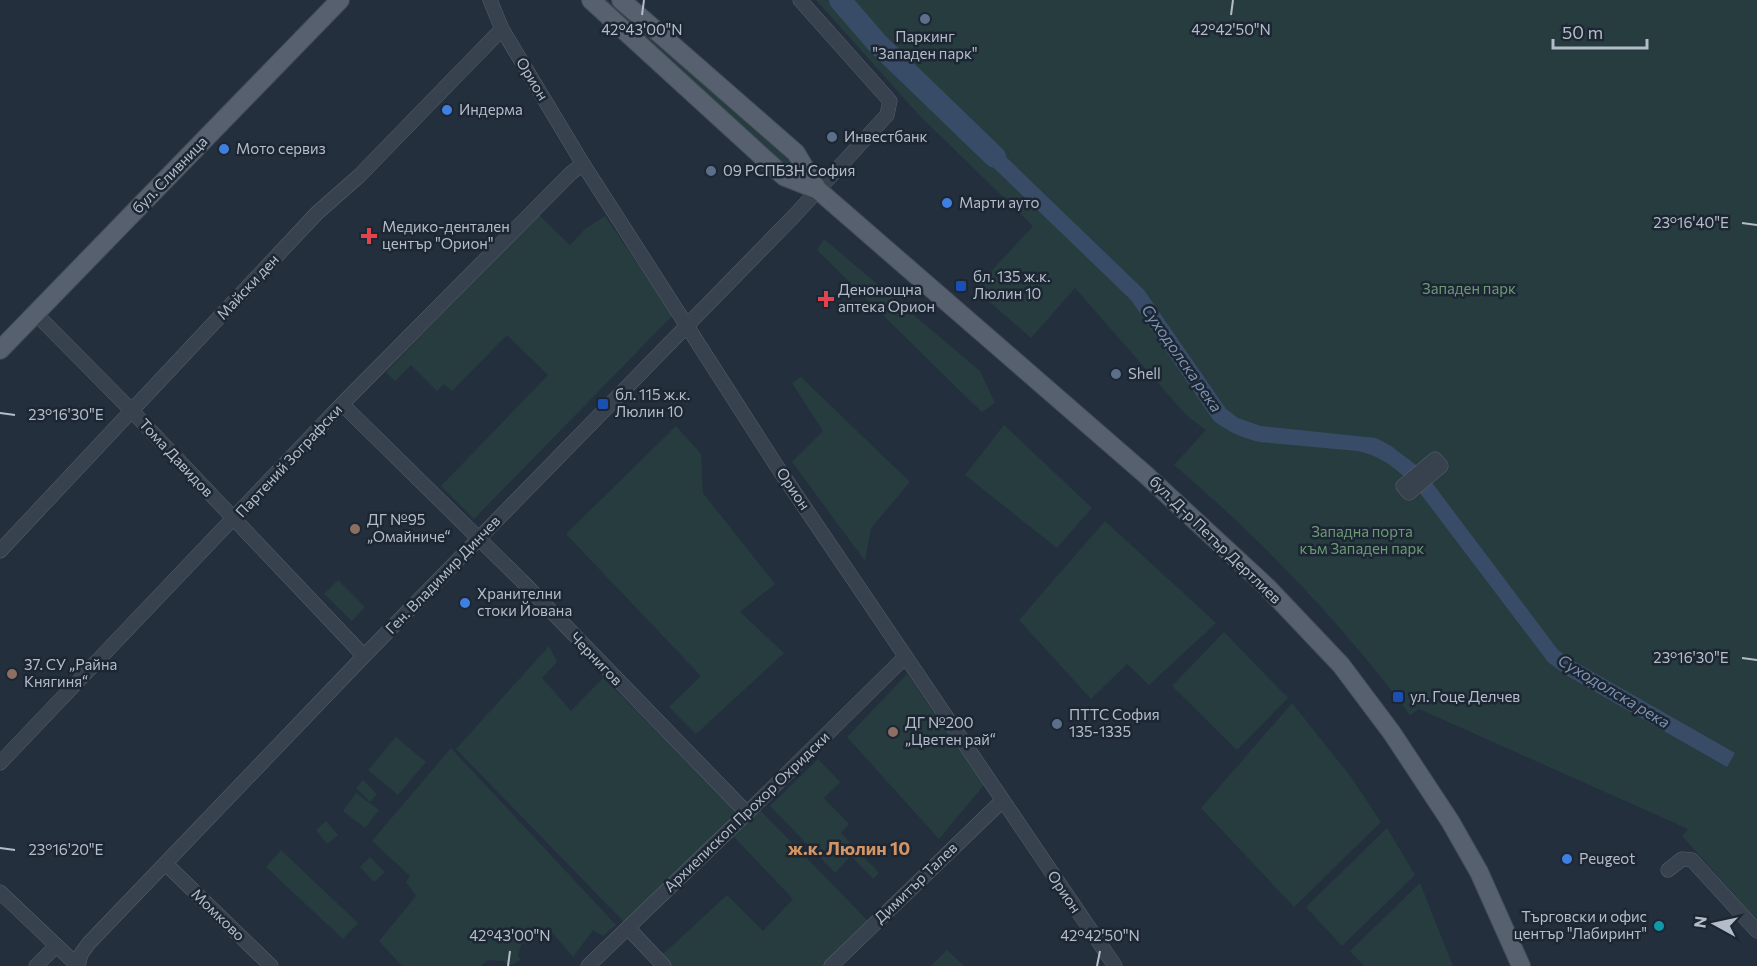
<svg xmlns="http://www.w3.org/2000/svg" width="1757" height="966" font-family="Commissioner,sans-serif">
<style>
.green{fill:#263c3f}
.water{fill:#394c67}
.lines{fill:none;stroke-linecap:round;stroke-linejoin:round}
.river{stroke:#394c67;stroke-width:22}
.minor-casing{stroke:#565f6c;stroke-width:15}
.major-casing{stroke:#414a57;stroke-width:20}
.minor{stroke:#38414e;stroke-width:14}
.major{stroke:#56606e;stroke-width:18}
.ticks{fill:none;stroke:#b4bcc9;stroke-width:2}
.service-dot{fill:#5c6f8a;stroke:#1d2633;stroke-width:2}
.shop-dot{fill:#3f7fe0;stroke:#1d2633;stroke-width:2}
.health-dot{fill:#e0444e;stroke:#1d2633;stroke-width:2}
.transit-dot{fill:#1a4fb4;stroke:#1d2633;stroke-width:2}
.education-dot{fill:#8d6e63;stroke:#1d2633;stroke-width:2}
.culture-dot{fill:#0f9aa8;stroke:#1d2633;stroke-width:2}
.labels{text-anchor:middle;stroke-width:5;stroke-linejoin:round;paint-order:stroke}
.poi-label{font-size:15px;fill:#b4bcc9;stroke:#1d2633;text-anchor:start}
.street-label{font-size:15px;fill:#b4bcc9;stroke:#1d2633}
.park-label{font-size:15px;fill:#6b9a76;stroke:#1d2633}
.water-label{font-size:16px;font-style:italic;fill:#7c92b1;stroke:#1d2633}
.quarter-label{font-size:18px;font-weight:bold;fill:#d59563;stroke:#1d2633}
.ticks-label{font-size:15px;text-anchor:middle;fill:#b4bcc9;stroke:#1d2633;stroke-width:5;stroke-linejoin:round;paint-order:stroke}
</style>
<rect width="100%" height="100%" fill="#242f3e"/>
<path class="green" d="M599,0H608L792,163L799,173V178Z
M816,0H1757V920L1682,836L1688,829L1419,709L1410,715C1343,624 1260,538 1174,465L1206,430L1187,416L1075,288L1031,338L975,289L1033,226L919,115Z
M539,215L570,245L585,229L605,216L673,315L474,519L441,486L548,375L507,335L452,391L444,384L437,391L411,365L395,381L386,372Z
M824,239L980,371L995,403L982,412L959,390L817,250Z
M801,377L910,482L871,528L865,561L792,462L823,431L792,383Z
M1004,425L1092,508L1057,548L965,475Z
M676,426L701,454L703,493L775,584L740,612L784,653L696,734L669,707L701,676L566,534Z
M1105,521L1216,623L1149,685L1127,664L1091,699L1019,620Z
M338,580L365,607L352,621L324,594Z
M1224,632L1288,698L1237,750L1172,686Z
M549,646L557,662L542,678L571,711L603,678L739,811L625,923L456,749Z
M907,674L984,785L939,839L847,737Z
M1292,703L1351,777L1381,822L1294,907L1201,808Z
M396,737L426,762L398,795L368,770Z
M451,748L616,925L603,936L593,930L573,957L547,927L521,945L518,956L521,960L509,966L504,961L488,960L481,966H402L379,941L416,896L406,882L410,876L372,841Z
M818,759L840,782L824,798L849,824L841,833L879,873L873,879L851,856L835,873L770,806Z
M363,780L377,794L370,802L356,788Z
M356,793L379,810L365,828L343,811Z
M760,810L869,922L825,966H669L660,957L727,895L763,931L793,899L734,837Z
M326,821L338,835L327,844L316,830Z
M1387,828L1415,875L1342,946L1306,907Z
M281,850L358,923L343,939L266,867Z
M370,857L385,872L374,882L360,867Z
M1420,883L1453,966H1364L1350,951Z
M947,950L964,966H931Z"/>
<path class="water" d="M978,130L1144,290L1226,409L1238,418L1261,426L1376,438L1391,446L1416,465L1433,484L1558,650L1572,660L1735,753L1727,767L1564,674L1548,662L1420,493C1403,474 1384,456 1357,451L1260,442C1242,438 1229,432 1214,421L1131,300L967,142Z"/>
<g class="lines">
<path class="river" d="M840,0L878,44L995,157"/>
<g class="minor-casing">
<path id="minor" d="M490,0L502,29L583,164L778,468L1115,966
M36,314L131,410L364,656
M342,404L521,580L747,813
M1435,459L1441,466L1409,493L1403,486Z
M0,551L317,213L359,176L502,29
M0,763L342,404L571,173L583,164
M166,864L271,966
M1668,870L1682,859L1692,860L1757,931
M0,892L78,966
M628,928L664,966
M36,966L55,947
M78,966L81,954L89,943L364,656L794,216L887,115L890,101L800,0
M588,966L747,813L905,657
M831,966L1002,801"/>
</g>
<g class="major-casing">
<path id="major" d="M591,0L779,172L785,177L818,190L1146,475L1267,587L1341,665L1392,733L1450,821L1479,872L1521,966
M621,0L796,153L818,190
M0,350L340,0"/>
</g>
<use href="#minor" class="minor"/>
<use href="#major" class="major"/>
</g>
<path class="ticks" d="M642,15L644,0M1231,15L1233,0M1742,223L1757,225M0,413L15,415M1742,658L1757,660M0,848L15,850M508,966L510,951M1097,966L1100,951"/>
<g class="service-dot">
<circle cx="925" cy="19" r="6"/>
<circle cx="832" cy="137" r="6"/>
<circle cx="711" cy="171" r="6"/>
<circle cx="1116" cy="374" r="6"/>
<circle cx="1057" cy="724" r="6"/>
</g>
<g class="shop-dot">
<circle cx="447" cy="110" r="6"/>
<circle cx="224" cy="149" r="6"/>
<circle cx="947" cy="203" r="6"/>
<circle cx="465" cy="603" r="6"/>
<circle cx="1567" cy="859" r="6"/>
</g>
<g class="health-dot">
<path d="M366 227h6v6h6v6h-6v6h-6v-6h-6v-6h6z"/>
<path d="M823 290h6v6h6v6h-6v6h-6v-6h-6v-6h6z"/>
</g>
<g class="transit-dot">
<rect x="955" y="280" width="12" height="12" rx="3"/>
<rect x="597" y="398" width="12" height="12" rx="3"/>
<rect x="1392" y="691" width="12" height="12" rx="3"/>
</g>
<g class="education-dot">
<circle cx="355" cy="529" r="6"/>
<circle cx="12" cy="674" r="6"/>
<circle cx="893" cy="732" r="6"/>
</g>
<circle class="culture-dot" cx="1659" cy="926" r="6"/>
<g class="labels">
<g class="poi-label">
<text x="925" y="42" text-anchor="middle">Паркинг<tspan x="925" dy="17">"Западен парк"</tspan></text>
<text x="459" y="115">Индерма</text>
<text x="844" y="142">Инвестбанк</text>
<text x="236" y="154">Мото сервиз</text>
<text x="723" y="176">09 РСПБЗН София</text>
<text x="959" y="208">Марти ауто</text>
<text x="382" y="232">Медико-дентален<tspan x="382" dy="17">център "Орион"</tspan></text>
<text x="973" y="282">бл. 135 ж.к.<tspan x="973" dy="17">Люлин 10</tspan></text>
<text x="838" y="295">Денонощна<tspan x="838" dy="17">аптека Орион</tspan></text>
<text x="1128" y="379">Shell</text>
<text x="615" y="400">бл. 115 ж.к.<tspan x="615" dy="17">Люлин 10</tspan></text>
<text x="367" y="525">ДГ №95<tspan x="367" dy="17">„Омайниче“</tspan></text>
<text x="477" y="599">Хранителни<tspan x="477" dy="17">стоки Йована</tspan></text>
<text x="24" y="670">37. СУ „Райна<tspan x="24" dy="17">Княгиня“</tspan></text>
<text x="1410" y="702">ул. Гоце Делчев</text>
<text x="1069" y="720">ПТТС София<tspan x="1069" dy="17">135-1335</tspan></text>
<text x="905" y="728">ДГ №200<tspan x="905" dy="17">„Цветен рай“</tspan></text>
<text x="1579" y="864">Peugeot</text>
<text x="1647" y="922" text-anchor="end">Търговски и офис<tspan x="1647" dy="17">център "Лабиринт"</tspan></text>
</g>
<g class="street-label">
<text transform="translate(532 79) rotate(59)" y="5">Орион</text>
<text transform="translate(170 175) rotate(-46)" y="5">бул. Сливница</text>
<text transform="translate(248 287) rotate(-47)" y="5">Майски ден</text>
<text transform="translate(176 458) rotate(47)" y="5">Тома Давидов</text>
<text transform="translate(289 461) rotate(-47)" y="5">Партений Зографски</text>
<text transform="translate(793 489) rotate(56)" y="5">Орион</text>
<text transform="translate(1215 540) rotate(44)" y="5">бул. Д-р Петър Дертлиев</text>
<text transform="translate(443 575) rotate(-46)" y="5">Ген. Владимир Динчев</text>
<text transform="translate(596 659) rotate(46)" y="5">Чернигов</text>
<text transform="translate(747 812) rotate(-44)" y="5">Архиепископ Прохор Охридски</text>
<text transform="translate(916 883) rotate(-44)" y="5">Димитър Талев</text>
<text transform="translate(1064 892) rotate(56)" y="5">Орион</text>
<text transform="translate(218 915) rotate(44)" y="5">Момково</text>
</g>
<g class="park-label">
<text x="1469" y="294">Западен парк</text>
<text x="1362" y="537">Западна порта<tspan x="1362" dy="17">към Западен парк</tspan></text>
</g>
<g class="water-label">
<text transform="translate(1182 358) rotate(55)" y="6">Суходолска река</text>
<text transform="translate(1614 691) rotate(31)" y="6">Суходолска река</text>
</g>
<g class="quarter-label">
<text x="849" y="855">ж.к. Люлин 10</text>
</g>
</g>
<g class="ticks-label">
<text x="642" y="35">42°43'00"N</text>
<text x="1231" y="35">42°42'50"N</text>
<text x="1691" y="228">23°16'40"E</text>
<text x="66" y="420">23°16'30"E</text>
<text x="1691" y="663">23°16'30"E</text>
<text x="66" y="855">23°16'20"E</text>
<text x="510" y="941">42°43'00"N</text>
<text x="1100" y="941">42°42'50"N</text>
</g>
<g transform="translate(1715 924) rotate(278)" stroke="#1d2633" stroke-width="4.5" paint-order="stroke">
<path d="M0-4.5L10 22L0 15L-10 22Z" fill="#b4bcc9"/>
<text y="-9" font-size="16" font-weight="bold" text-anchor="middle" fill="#b4bcc9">N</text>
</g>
<path d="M1553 39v9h94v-9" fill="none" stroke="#b4bcc9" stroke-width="3"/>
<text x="1562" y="39" font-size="18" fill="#b4bcc9" stroke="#1d2633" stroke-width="4.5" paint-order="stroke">50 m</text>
</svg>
